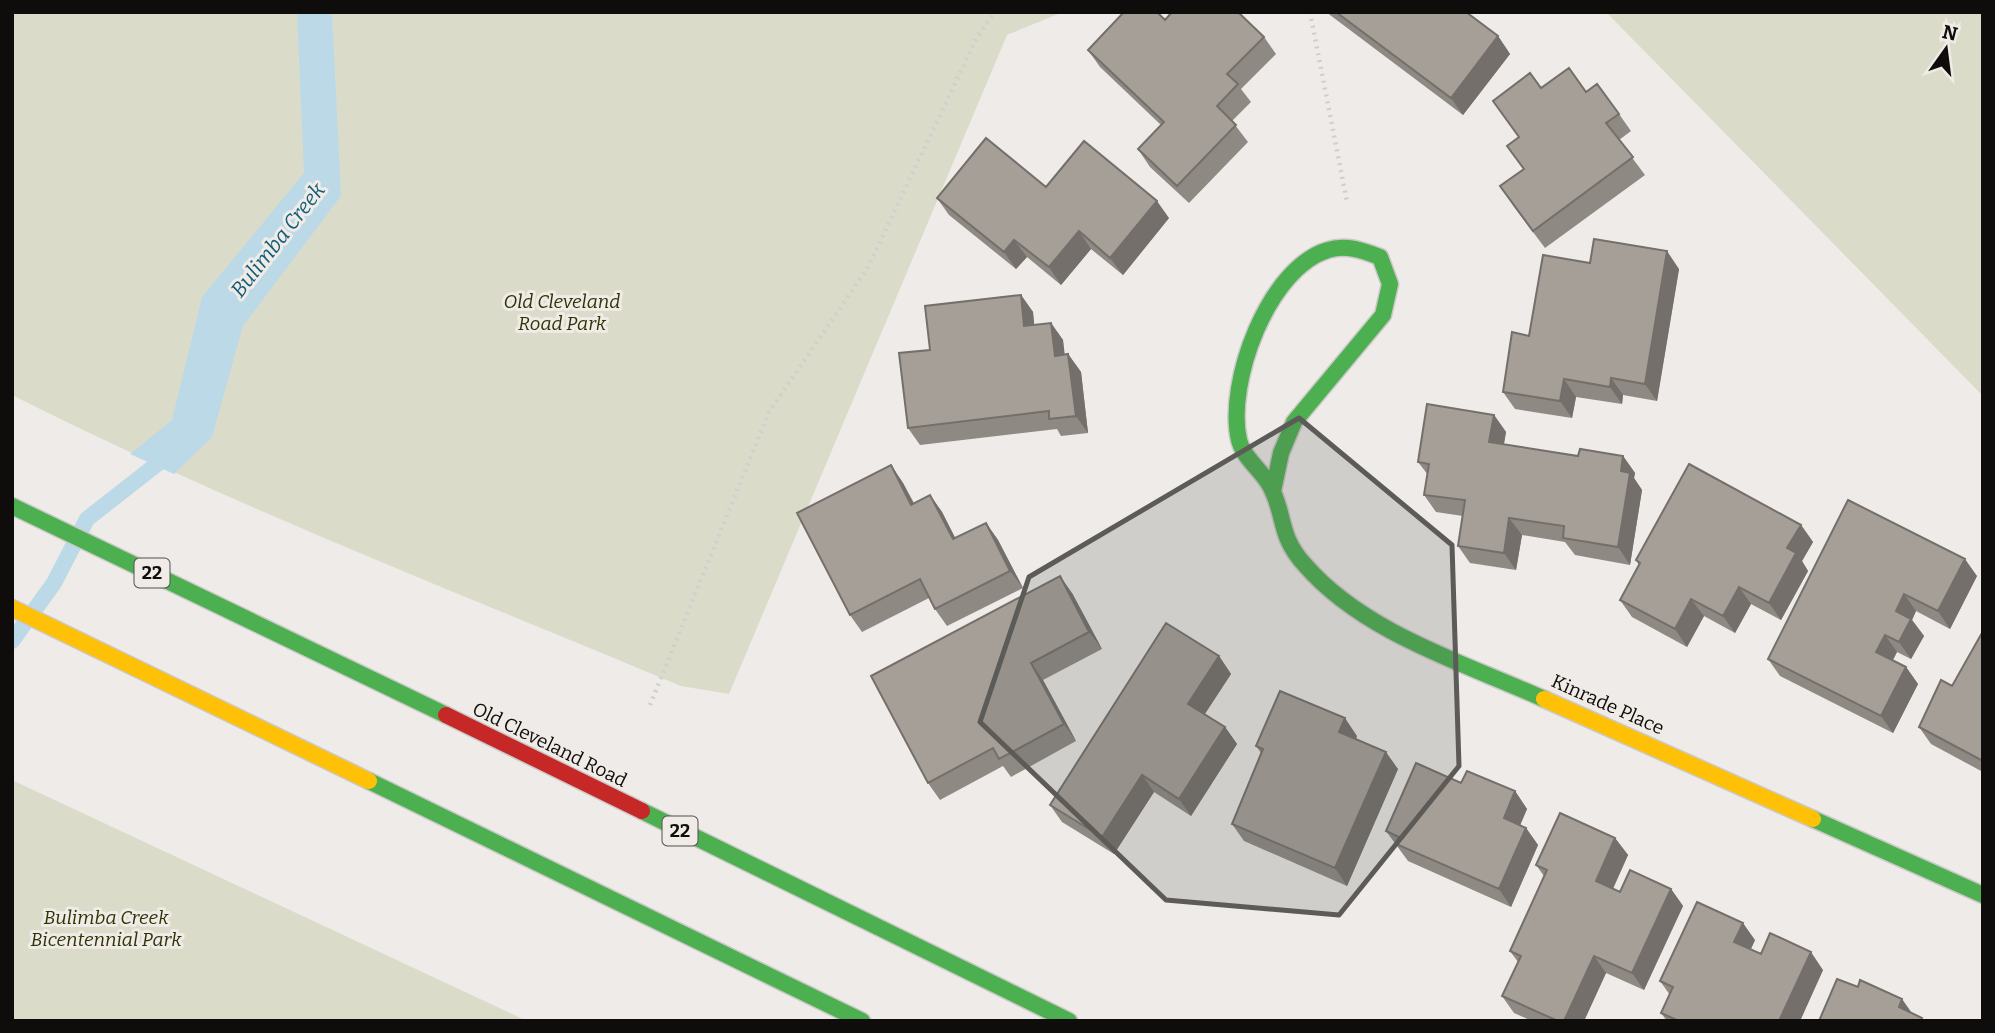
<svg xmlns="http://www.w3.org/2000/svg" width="1995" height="1033" font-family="Bitter,serif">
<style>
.green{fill:#dadcc9}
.water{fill:#bcd9e7}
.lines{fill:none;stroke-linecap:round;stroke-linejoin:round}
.stream{stroke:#bcd9e7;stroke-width:16}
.fast-casing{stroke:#cbc9c7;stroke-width:19}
.slow-casing{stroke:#cbc9c7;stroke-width:19}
.jam-casing{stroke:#cbc9c7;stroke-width:19}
.path{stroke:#cfcfce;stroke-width:4.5;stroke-dasharray:2 5;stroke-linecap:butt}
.fast{stroke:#4caf50;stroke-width:16}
.slow{stroke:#ffc107;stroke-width:16}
.jam{stroke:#c62828;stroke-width:16}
.wall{fill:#8e8983}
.shaded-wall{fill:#746f6a}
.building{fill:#a59f98;stroke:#746f6a;stroke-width:2}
.marked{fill:#5c5b58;fill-opacity:0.2;stroke:#5c5b58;stroke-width:5;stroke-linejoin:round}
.labels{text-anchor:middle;stroke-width:6;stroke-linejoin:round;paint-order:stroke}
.shield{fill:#f0ebe6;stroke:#52504d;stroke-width:2}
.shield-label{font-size:18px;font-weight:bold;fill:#0e0d0b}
.park-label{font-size:19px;font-style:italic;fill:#2d3405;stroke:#f0ebe6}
.street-label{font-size:19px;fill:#0e0d0b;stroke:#f0ebe6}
.water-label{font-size:21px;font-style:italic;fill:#105d7a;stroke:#f0ebe6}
</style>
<rect width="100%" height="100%" fill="#eeebe8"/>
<path class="green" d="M12,12H1063L1007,35L729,694L681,686C456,592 229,504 12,395Z
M1606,12H1983V396Z
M12,780L527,1021H12Z"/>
<path class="water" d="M297,12H332L341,196L243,326L212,437L174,474L130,454L172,420L202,297L304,173Z"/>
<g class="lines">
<path class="stream" d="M12,641L54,583L87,519L170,454"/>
<g class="fast-casing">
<path id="fast" d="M1273,491L1281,453L1294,422L1383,315L1390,284L1380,257C1364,251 1346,244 1328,250C1268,268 1226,383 1239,440C1243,457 1260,469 1269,484C1286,513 1277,535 1305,565C1364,633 1464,663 1544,699
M12,506L446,715
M369,781L862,1021
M642,811L1069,1021
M1813,819L1983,895"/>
</g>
<g class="slow-casing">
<path id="slow" d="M12,608L369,781
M1544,699L1813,819"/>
</g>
<g class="jam-casing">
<path id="jam" d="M446,715L642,811"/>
</g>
<path class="path" d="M1310,12L1347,202
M650,705L769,412L867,269L976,39L994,12"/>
<use href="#fast" class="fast"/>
<use href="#slow" class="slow"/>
<use href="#jam" class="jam"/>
</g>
<path class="wall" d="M1326,12H1467L1498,36L1510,54L1463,115Z
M1165,20L1264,37L1276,54L1241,89L1251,102L1232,121L1248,142L1189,203L1150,167L1138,149L1161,125L1100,67L1088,50Z
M1541,88L1586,92L1619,114L1631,131L1619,140L1645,175L1545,248L1512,204L1523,169L1507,146L1519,137L1493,101Z
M1046,187L1169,218L1123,275L1091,249L1061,285L1027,257L1016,269L949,215L937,198Z
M1590,263L1679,269L1657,401L1623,395L1622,404L1576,397L1572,418L1515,409L1503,392L1529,336Z
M1021,295L1033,312L1034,325L1051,323L1063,340L1064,355L1068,354L1081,372L1088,433L1061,436L1057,429L920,445L908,428L930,350Z
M1494,415L1506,432L1504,444L1578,456H1623L1635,473L1634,478L1642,490L1630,565L1575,555L1565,542L1522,535L1516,570L1470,563L1458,546L1463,516L1436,512L1424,495L1428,475L1418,462Z
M891,465L903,483L914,503L930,495L942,512L955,538L986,523L998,540L1023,588L947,626L935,609L929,598L862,632L850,615Z
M1848,500L1977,576L1950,629L1916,611L1912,620L1924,636L1911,659L1897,652L1893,660L1906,667L1918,684L1893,733L1780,676L1768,659Z
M1801,525L1813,542L1802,561L1808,571L1781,620L1751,604L1735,633L1704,616L1687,647L1632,617L1620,600L1639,565L1636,560Z
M1072,593L1102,649L1043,680L1076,741L1011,777L1003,766L940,800L928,783Z
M1983,631V772L1931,744L1919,727L1952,686Z
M1219,656L1231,674L1205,714L1225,727L1237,744L1191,816L1154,792L1114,854L1062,822L1050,805Z
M1357,736L1356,739L1398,769L1347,886L1244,841L1232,824L1261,753L1256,746Z
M1461,783L1515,791L1527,809L1520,825L1526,828L1538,845L1511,907L1408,861L1386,831Z
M1615,838L1628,855L1613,889L1620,892L1671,889L1683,906L1644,990L1606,973L1584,1021H1532L1514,1013L1502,996L1518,962L1510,951L1544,876L1536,865Z
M1755,940L1751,949L1761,954L1823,970L1800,1021H1667L1661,1013L1670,995L1660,981Z"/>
<path class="shaded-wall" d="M1498,36L1510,54L1463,115L1451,98Z
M1157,201L1169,218L1123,275L1110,258Z
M1079,231L1091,249L1061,285L1049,267Z
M1014,240L1027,257L1016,269L1004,252Z
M1667,251L1679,269L1657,401L1645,384Z
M1021,295L1033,312L1036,343L1024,326Z
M1051,323L1063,340L1067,373L1055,356Z
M1068,354L1081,372L1088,433L1076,416Z
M1611,378L1623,395L1622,404L1610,387Z
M1564,379L1576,397L1572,418L1560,401Z
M1494,415L1506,432L1501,459L1489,442Z
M1623,456L1635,473L1634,478L1642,490L1630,565L1618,547L1621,471Z
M891,465L903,483L923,522L911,505Z
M930,495L942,512L965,557L953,539Z
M1509,518L1522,535L1516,570L1504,553Z
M986,523L998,540L1023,588L1010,571Z
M1801,525L1813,542L1802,561L1808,571L1781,620L1769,603L1787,548Z
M1965,559L1977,576L1950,629L1938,611Z
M1060,576L1072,593L1102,649L1089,632Z
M1739,587L1751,604L1735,633L1723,616Z
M1904,594L1916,611L1912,620L1924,636L1911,659L1899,642L1896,611Z
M1691,599L1704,616L1687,647L1675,629Z
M1885,635L1897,652L1888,669L1876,652Z
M1219,656L1231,674L1200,721L1188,704Z
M1031,663L1043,680L1076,741L1064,724Z
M1906,667L1918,684L1893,733L1881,716Z
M1345,718L1357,736L1351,749L1339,732Z
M1225,727L1237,744L1191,816L1179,799Z
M1386,752L1398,769L1347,886L1335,868Z
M1142,775L1154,792L1114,854L1102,837Z
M1515,791L1527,809L1516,835L1504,818Z
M1526,828L1538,845L1511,907L1499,889Z
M1615,838L1628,855L1608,899L1596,881Z
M1671,889L1683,906L1644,990L1632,973Z
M1743,923L1755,940L1746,959L1734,942Z
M1811,952L1823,970L1800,1021H1779Z
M1594,956L1606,973L1584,1021H1564Z
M1902,999L1914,1016L1899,1007Z"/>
<path class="building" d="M1124,12H1157L1165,20L1172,12H1238L1264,37L1227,74L1238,84L1217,106L1236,125L1177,186L1138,149L1164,122L1088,50Z
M1336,12H1466L1498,36L1451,98Z
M1569,68L1586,92L1597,84L1619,114L1606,123L1633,157L1533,231L1500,186L1524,169L1507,146L1519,137L1493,101L1530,73L1541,88Z
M986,138L1046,187L1084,141L1157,201L1110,258L1079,231L1049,267L1014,240L1004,252L937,198Z
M1594,239L1667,251L1645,384L1611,378L1610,387L1564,379L1560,401L1503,392L1512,332L1529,336L1543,255L1590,263Z
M1021,295L1024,326L1051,323L1055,356L1068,354L1076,416L1049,419V411L908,428L899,353L930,350L925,306Z
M1427,404L1494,415L1489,442L1578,456L1580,449L1623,456L1621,471L1630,473L1618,547L1563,538L1564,526L1509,518L1504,553L1458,546L1465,500L1424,495L1429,464L1418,462Z
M1689,464L1801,525L1787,548L1796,553L1769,603L1739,587L1723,616L1691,599L1675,629L1620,600L1640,563L1636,560Z
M891,465L911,505L930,495L953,539L986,523L1010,571L935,609L920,579L850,615L797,513Z
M1848,500L1965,559L1938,611L1904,594L1896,611L1911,619L1899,642L1885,635L1876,652L1906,667L1881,716L1768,659Z
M1060,576L1089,632L1031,663L1064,724L999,759L993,748L928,783L871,676Z
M1166,623L1219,656L1188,704L1225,727L1179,799L1142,775L1102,837L1050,805Z
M1983,631V761L1919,727L1941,680L1952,686Z
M1280,691L1345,718L1339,732L1386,752L1335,868L1232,824L1263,749L1256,746Z
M1416,763L1461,783L1467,771L1515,791L1504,818L1526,828L1499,889L1396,844L1399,837L1386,831Z
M1560,813L1615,838L1596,881L1620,892L1630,870L1671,889L1632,973L1594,956L1564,1021H1558L1502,996L1521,956L1510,951L1547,870L1536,865Z
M1697,902L1743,923L1734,942L1761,954L1770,933L1811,952L1779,1021H1679L1661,1013L1673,987L1660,981Z
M1837,979L1858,987L1860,980L1902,999L1899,1007L1922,1018L1921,1021H1819Z"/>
<path class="marked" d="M1299,418L1452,545L1459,766L1339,915L1166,900L980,722L1029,577Z"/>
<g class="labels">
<g class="shield">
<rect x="134.5" y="558.5" width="35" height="29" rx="5"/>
<rect x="662.5" y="816.5" width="35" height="29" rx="5"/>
</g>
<g class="shield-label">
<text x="152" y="579">22</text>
<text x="680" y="837">22</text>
</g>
<g class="park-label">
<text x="562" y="308">Old Cleveland<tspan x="562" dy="22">Road Park</tspan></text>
<text x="106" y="924">Bulimba Creek<tspan x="106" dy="22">Bicentennial Park</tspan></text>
</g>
<g class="street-label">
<text transform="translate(1608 704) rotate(24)" y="7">Kinrade Place</text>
<text transform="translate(550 744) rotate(26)" y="7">Old Cleveland Road</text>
</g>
<g class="water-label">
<text transform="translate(278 240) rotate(-52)" y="7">Bulimba Creek</text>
</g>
</g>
<rect width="1995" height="1033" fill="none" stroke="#0e0d0b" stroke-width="28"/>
<g transform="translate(1946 49) rotate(14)" stroke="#f0ebe6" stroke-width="5" paint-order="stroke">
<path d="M0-5L12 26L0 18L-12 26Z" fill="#0e0d0b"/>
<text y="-10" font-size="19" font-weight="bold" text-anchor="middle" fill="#0e0d0b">N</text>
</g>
</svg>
